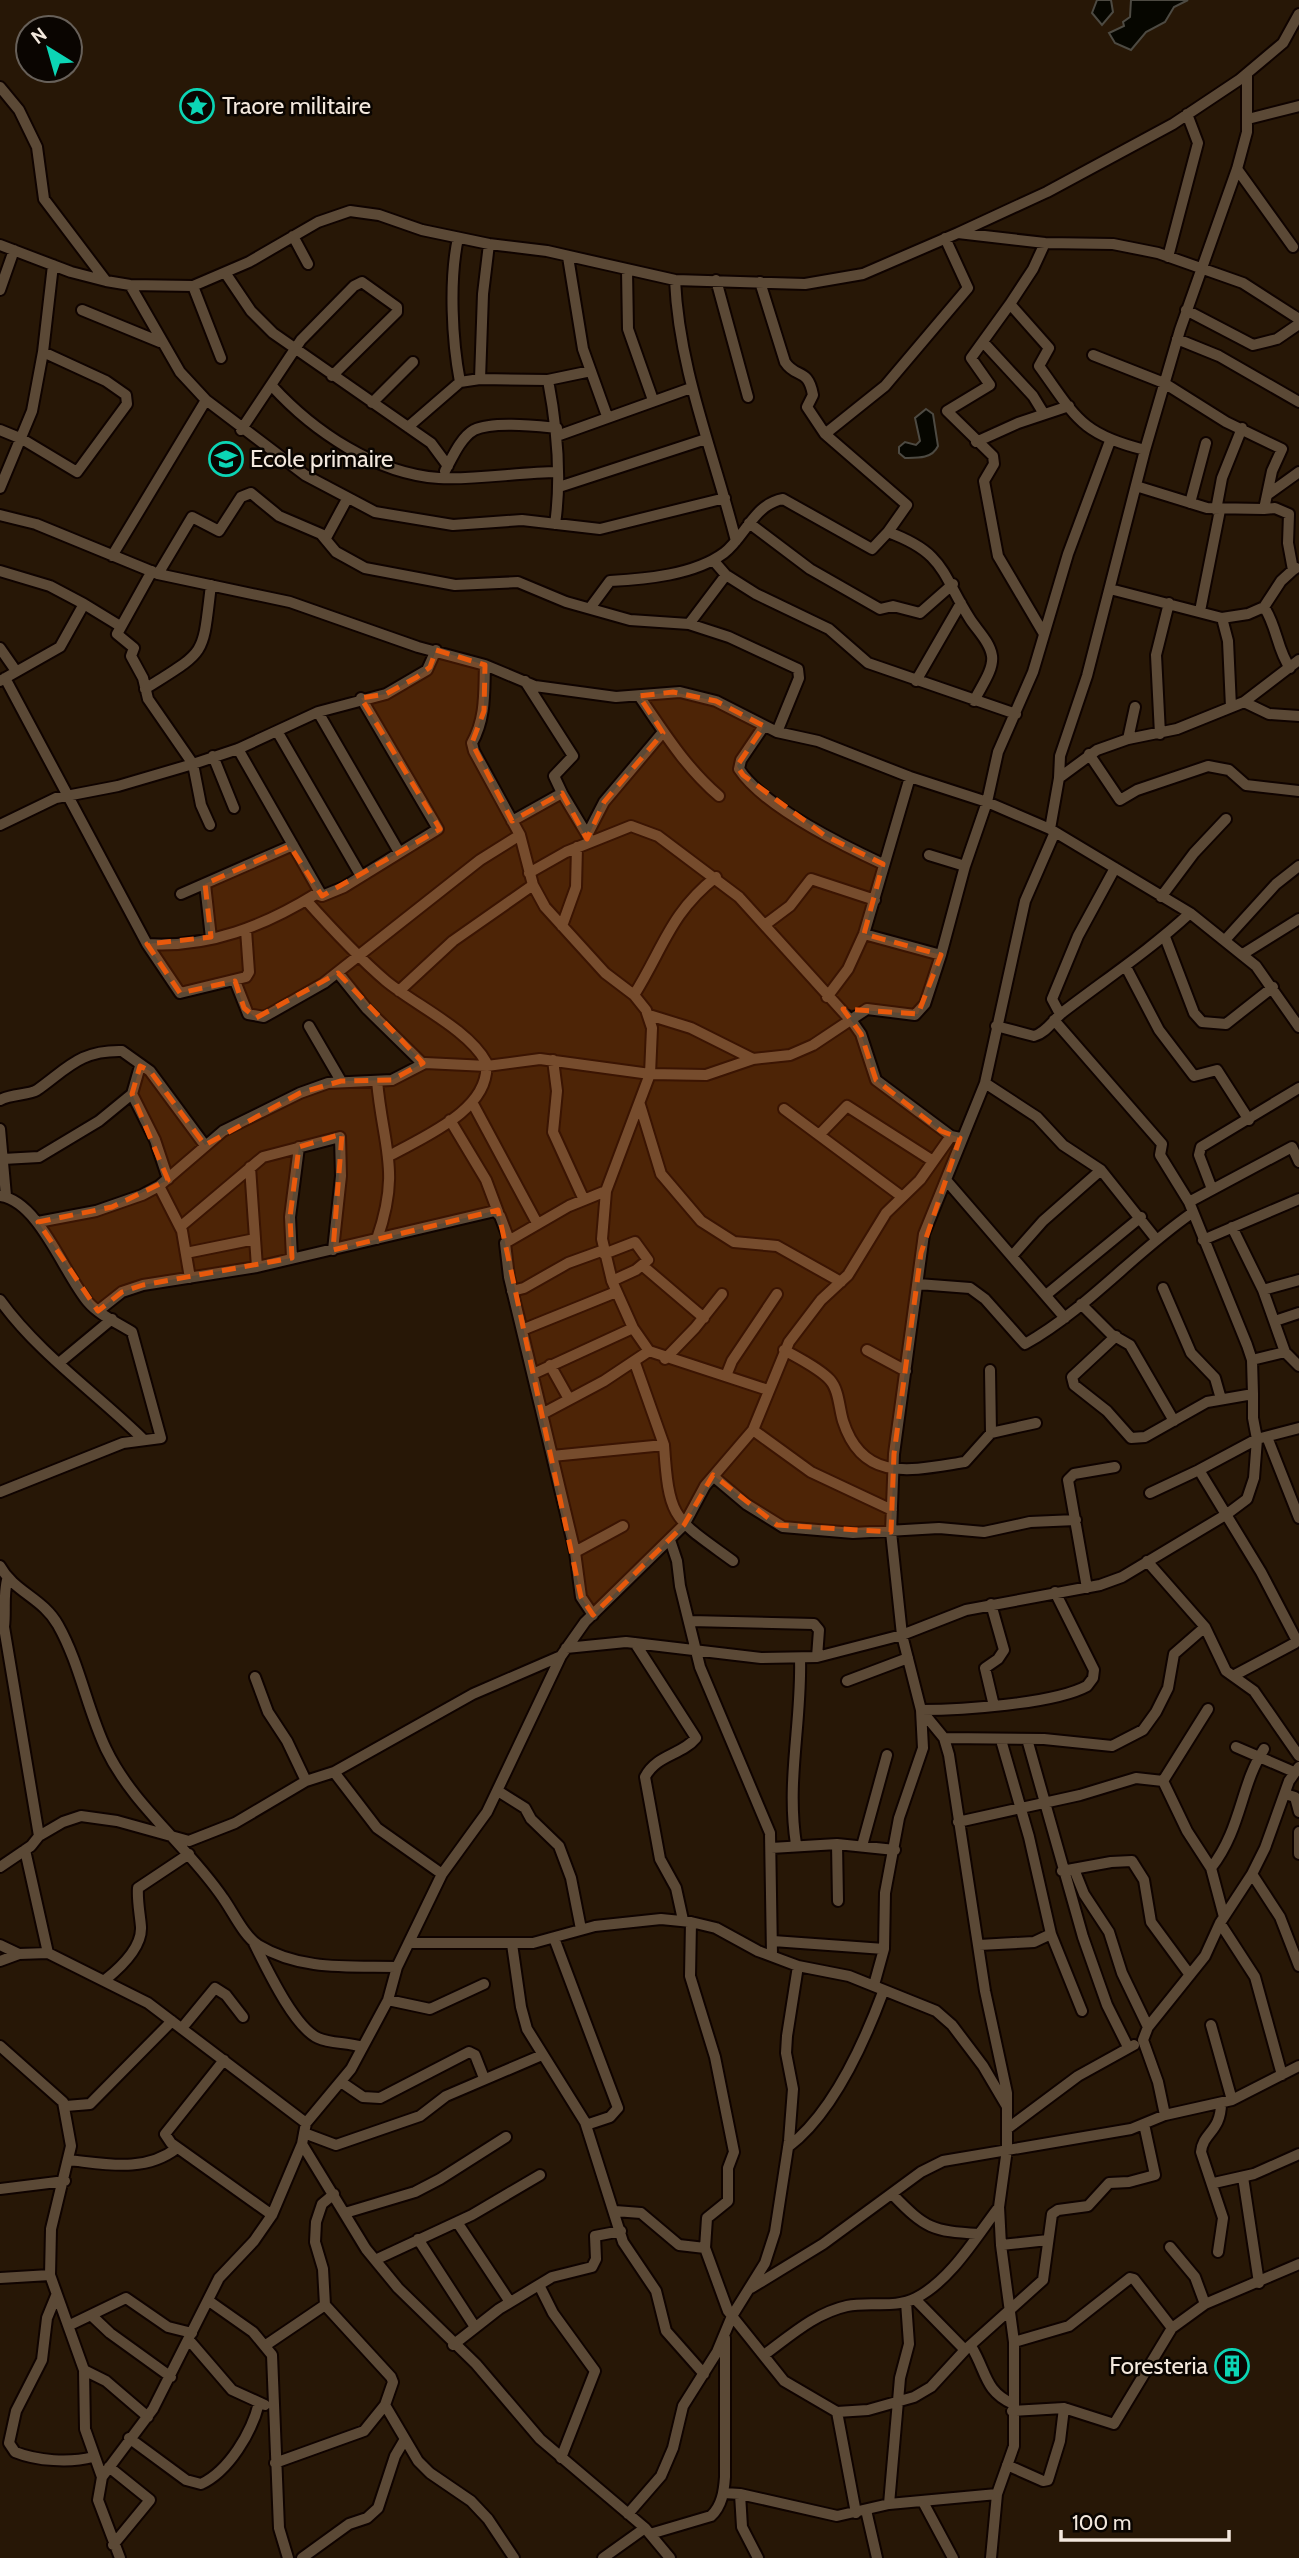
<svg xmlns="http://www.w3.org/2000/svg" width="1299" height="2558" font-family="Cabin,sans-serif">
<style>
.water{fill:#060600;stroke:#4d4a42;stroke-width:2}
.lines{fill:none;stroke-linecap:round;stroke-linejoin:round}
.street-casing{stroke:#0f0300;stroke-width:14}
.street{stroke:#5b4936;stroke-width:10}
.marked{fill:#e8590c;fill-opacity:0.2;stroke:#e8590c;stroke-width:5;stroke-dasharray:14 9;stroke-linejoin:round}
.labels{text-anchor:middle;stroke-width:5;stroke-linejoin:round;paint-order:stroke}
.poi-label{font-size:24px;fill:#f3e8dd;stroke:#0a0501;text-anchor:start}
</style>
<rect width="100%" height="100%" fill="#271706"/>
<path class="water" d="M1097,0H1111L1113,12L1102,25L1092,13Z
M1131,0H1188L1174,7L1165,22L1146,32L1131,50L1115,43L1109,33L1124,26L1123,22L1130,17Z
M926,409L933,414L938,446C932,459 917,458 905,458L899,453V447L905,442L916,445L920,441L915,418Z"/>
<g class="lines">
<g class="street-casing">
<path id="street" d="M0,87L19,110L37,147L44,199L106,281
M1248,119L1299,106
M1237,169L1293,247
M958,233L1047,192L1173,124L1239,80L1283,43L1299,14
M293,236L308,264
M458,238C449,280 452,340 460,382
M1045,243L1033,269L1010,304L1049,348L1039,366C1076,417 1080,434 1145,450
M0,245L71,272L106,281L130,285L193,286L249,262L318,222L350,211L379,215L422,230L489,244L547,251L675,280L805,284L863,274L958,233L1045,243L1113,244L1158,253L1243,283L1299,319
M568,257L583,349L607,416
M1168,257L1198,143L1187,114
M627,270L628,329L653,400
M226,274L251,311L273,333L431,443L448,466
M675,280C679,371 714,453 736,541
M716,280L748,397
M760,282L785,362C796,379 808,367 813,395L807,407L825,434L885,386L968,288L945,238
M130,285L180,372L206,400L305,475L375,512L453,525L522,520L600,529L725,498
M193,286L221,358
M0,290L14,250
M1010,304L971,358L990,385L947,411L993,456L994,464L984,481L998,556L1044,634
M82,310L160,342
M1186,310L1253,345L1277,339L1296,326
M1177,339L1219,356L1299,402
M984,343L1033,396L1044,414
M1093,355L1164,383L1226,422L1282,449L1272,471L1264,509L1207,508L1136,486
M480,379L483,294L489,244
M548,380L591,371
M272,386C313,431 376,474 439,478C478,480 519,472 558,472
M372,403L413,362
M408,427L460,382L480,379L548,380C557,427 562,476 555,524
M0,430L22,439L77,472L127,404L126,395L106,381L43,352
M241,430L301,340L354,286L362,282L397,307V312L332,376
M825,434L907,505L888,532
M557,436L691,388
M976,442L1018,423L1069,406
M445,471C452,458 461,437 474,430C493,421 536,426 557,428
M559,487L706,439
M0,488L32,411L43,352L53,265
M1267,495L1299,472
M1190,503L1206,443
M1264,509L1275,508L1289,514L1288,543L1293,570L1296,568
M1216,510L1222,478L1242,428
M0,515L36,524L158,574L290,602L418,647L485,665L535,686L616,697L680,692L716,701L777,732L818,741L910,777L987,802L1050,829L1190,913L1256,966L1299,1027
M749,523L810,569L880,609L893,606L920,613L953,584
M326,538L347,499
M112,556L206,400
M713,560L726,575L756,594L829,629L868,663L1016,714
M0,571L50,586L84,604L60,647L0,681
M152,571L117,634L134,648L131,656L143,678L148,699L193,764L201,805L210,825
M158,574L192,517L219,531L241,497L251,493L279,516L321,534L336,552L365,568L455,585L518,582L566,602L630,620L689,624L729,637L798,669L799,678L777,732
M1110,589L1222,618L1248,614L1264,607L1281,581L1293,570
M84,604L120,626
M1264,607C1277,626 1277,650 1290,668
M590,608L610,581C646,579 694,575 724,553C745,537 754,504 783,499L872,549L888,532C945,553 941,573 970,619C977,630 990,642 992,656C994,670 980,688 974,701
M1200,611L1220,510
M1222,618L1228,641L1231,707
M689,624L726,575
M0,648L16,671
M485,665C484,693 486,718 472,743L474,751L520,835L533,885L545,907L605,973L634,995L646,1010L652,1028L650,1074L706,1075L753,1059L790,1055L813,1045L867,1009L915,1015L925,1004L941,955L965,866L987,802L998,752L1033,672L1068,554L1110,441
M5,678L147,944
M525,681L573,756L554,776L562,793
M916,681L961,603
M145,689C208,649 202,658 211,585
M639,696C664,732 685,767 719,796
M1244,702L1299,660
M318,712L399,852
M764,726L741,760L739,769C764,807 842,845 883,864
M277,731L361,876
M1160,734L1156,655L1169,603
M1128,739L1135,707
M238,749L322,896
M1089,754L1120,800L1137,790L1208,766L1229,770L1246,785L1299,791
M213,756L234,808
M1059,778L1097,750L1128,739L1177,729L1244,702L1269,714L1299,716
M512,821L562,793L589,838
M0,825L56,798L118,786L193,764L238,749L318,712L386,694L427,670L436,650
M1050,829L1059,778L1060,756L1087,676L1145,450L1180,330L1237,169L1247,132V74
M587,835L604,802L663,732
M929,855L965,866
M529,873L566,852L631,826L658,836L739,897L854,1024L861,1034L876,1080L951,1136
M205,884L211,938
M181,894L293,845
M1161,897L1194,853L1226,819
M306,900C331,928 358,957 386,981C415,1005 468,1029 486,1062C492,1109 423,1137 391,1155
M766,924L790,906L811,879L875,900
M562,926L576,887L577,847
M246,930L249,972L246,977L180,993L147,944C209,948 264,926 316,894L322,896L344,887L438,829L361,698
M864,934L941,955
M1165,937L1194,1013L1202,1022L1226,1024L1273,987
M1225,940L1276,884L1299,866
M1243,954L1299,919
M1126,967L1159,1030L1194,1076L1217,1070L1249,1120
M338,973L367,1009L423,1064
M235,981L248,1014L264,1017L324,983L480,860L520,835
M399,991L453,941L533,885
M634,995C663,949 670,913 716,877
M827,997L848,969L864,934L910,777
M1060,1014L1052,999L1078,936L1115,868
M649,1015L691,1028L753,1059
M1054,1020L1162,1144L1160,1155L1189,1202L1247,1345L1252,1360L1253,1394
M309,1026L341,1081
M996,1026L1034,1036C1046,1033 1053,1020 1063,1012C1106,979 1150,950 1190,913
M553,1060L557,1091L553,1132L584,1200
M985,1083L1037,1117L1063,1145L1101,1170L1156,1239
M132,1094L155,1140L168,1179
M0,1100C11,1094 29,1095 37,1090C68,1068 80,1050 122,1051L150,1071L204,1144
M472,1102L537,1223
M640,1105L661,1174L701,1221L734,1242L777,1246L841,1282
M784,1109L901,1196
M450,1120L486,1180L498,1212
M0,1129L6,1196
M821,1133L847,1106L933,1161
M3,1159L39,1157L99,1121L132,1094L140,1066
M250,1167L257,1267
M946,1180L1065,1318
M159,1186L182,1231L190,1278
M1212,1189L1199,1155L1201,1147L1299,1088
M606,1191L569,1206L505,1243L509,1277L542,1414L604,1381L649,1351
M0,1196C39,1201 64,1274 88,1302C99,1315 118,1323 132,1332L161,1438L123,1443L0,1492
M1189,1202L1292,1147L1299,1162
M38,1222L96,1211L142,1195L159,1186L223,1131L300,1093L328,1083L392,1080L425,1063L487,1066L540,1059L650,1074L606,1191L602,1239L612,1281L633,1328L649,1351L768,1390
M180,1227L263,1157L340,1137L341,1176L333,1250
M1232,1227L1263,1290L1285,1352
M377,1239C401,1170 383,1148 377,1081
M1203,1240L1299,1199
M186,1253L255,1239
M604,1254L635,1242L648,1260L636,1270L612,1281
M1012,1256L1043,1221L1101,1170
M292,1258L290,1217L299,1147
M643,1266L704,1318
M918,1284L970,1288L985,1299L1025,1344C1087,1309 1134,1253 1192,1213
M1163,1288L1191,1353L1215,1378L1221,1399
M1263,1290L1299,1280
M512,1291L524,1288L568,1263L604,1250
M1046,1295L1141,1217
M0,1300C39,1354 95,1392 143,1439
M1081,1304L1111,1334L1130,1345L1174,1421
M98,1311L122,1292L143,1285L257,1267L495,1211L500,1216L509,1240
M1275,1321L1299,1313
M522,1330L616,1292
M1116,1336L1072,1377L1074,1385L1107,1411L1131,1438L1145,1437L1207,1402L1253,1394V1418L1257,1439L1199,1470L1261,1572L1296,1639L1295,1643L1233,1676
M784,1350C798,1358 819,1368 830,1380C839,1390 839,1408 843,1421C863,1484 913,1470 965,1462L991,1433L1036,1423
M867,1350L906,1371
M665,1359L695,1328L722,1294
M1252,1360L1285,1352L1299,1366
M59,1363L112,1319
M550,1365L569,1399
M990,1370L991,1433
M533,1374L633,1328
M726,1376L732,1361L777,1294
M542,1414L575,1552L581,1597L593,1615
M753,1430L811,1472L892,1510
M1267,1437L1299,1518
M664,1445C669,1521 674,1518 733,1561
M552,1456L664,1445L635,1363
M714,1477L746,1504L783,1527L853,1533L939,1528L984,1532L1030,1522L1076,1520
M1150,1493L1199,1470
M670,1540L677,1561L680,1586L700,1667L770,1833L772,1955
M575,1552L623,1526
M1147,1561L1205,1627L1226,1671L1254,1691L1299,1756
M0,1566C14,1592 43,1598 58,1625C80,1664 87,1709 106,1749C133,1806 188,1846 223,1898C233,1912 244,1936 258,1945C301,1971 349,1966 397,1967
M7,1580C3,1597 6,1610 4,1627L39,1836
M1087,1588L1068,1480L1074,1474L1115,1467
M991,1604L1004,1650L998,1659L985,1668L994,1706
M690,1621L814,1624L819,1630L817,1657
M635,1643L696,1738C682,1755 656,1755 645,1777L660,1859L676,1888L683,1920
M566,1648L626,1642L761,1658L817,1657L902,1635L966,1610L1100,1585L1122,1577L1227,1514L1247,1499L1254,1478L1257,1439L1299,1428
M255,1677L268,1712L287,1741L306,1781
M847,1681L908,1658
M944,1738L1044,1739L1112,1746L1143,1730L1156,1712L1168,1688L1174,1654L1205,1627
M1027,1739L1083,1937L1107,2005L1128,2047
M1001,1740L1029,1837L1051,1934L1082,2011
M1236,1747L1294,1772
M334,1772L377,1828L442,1874
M1163,1781L1208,1709
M498,1791L525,1808L531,1819L559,1846L571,1878L581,1929
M1285,1794L1295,1797L1299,1812
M958,1822L1080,1795L1136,1778L1163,1781L1187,1831L1211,1868L1224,1917
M1299,1832V1854
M796,1844C786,1781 802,1721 800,1658
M837,1844L838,1901
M862,1846L887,1755
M771,1848L837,1844L895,1850
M25,1850L48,1953
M0,1867L31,1846L39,1836L63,1822L81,1816L117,1821L189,1841L235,1823L306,1781L334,1772L473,1694L561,1656
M1211,1868C1242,1828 1240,1786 1264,1749
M1074,1869L1084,1894L1109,1932L1122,1973L1148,2027
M1062,1871L1111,1862L1132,1861L1144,1880L1151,1922L1190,1975
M1252,1874L1280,1917L1299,1966
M691,1922L690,1976L715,2057L734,2152L728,2168V2201L707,2218L705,2248L728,2311L784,2381L837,2412L856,2513
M1220,1923L1255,1977L1282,2075
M554,1938L618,2108L610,2117L586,2125
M773,1941L884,1949
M254,1943C266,1967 294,2027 318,2038C331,2044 348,2042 362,2047
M410,1943H533L595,1926L661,1919L691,1922L716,1928L758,1951L798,1966L849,1976L936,2011L952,2025L983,2066L1006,2105
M512,1944L521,2007L527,2029L585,2122L623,2242L656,2291L666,2331L704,2374
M0,1945L19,1954
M979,1945L1034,1942L1051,1934
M0,1961L19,1954L48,1953L148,2003L306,2123
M105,1980C120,1968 142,1948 141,1927C140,1914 137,1901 138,1888L189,1854
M874,1985L884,1949L885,1893L899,1818L923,1748L921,1710C960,1710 1054,1704 1087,1686L1093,1678L1094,1670L1055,1592
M388,2000L430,2009L484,1984
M1211,2025L1232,2100
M182,2028L215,1988L226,1995L243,2017
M0,2046L63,2102L71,2146L51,2229L50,2275L84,2370L85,2429L102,2477
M224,2060L165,2134L171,2143L272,2215
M341,2082L363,2097L380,2098L469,2052L475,2055L484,2078
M66,2106L90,2104L172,2021
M1165,2115L1158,2082L1143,2040L1148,2027L1205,1956L1220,1923L1252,1874L1265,1848L1289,1781L1299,1767
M1007,2129L1078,2076L1134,2045
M304,2133L336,2145L420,2116L446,2096L542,2055
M302,2144L366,2249L398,2288L476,2364L540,2439L645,2528L670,2558
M788,2147C832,2114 864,2043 883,1992
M69,2160C106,2164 145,2173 177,2148
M1243,2177L1259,2283
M1214,2183L1254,2174L1299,2154
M0,2189L65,2181
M334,2194L322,2204L316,2222L315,2242L323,2269L325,2305L391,2377L393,2382L385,2405L418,2461L430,2473L471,2501L488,2519L514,2558
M893,2195C926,2229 932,2231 979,2234
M615,2211L641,2213L679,2245L705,2248
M345,2213L415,2192L440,2179L506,2137
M457,2222L510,2302
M418,2239L475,2327
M1001,2245L1048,2240
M1170,2247L1195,2277L1205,2304
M1218,2252L1223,2218L1201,2152C1203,2132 1221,2132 1221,2103
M375,2260L472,2215L540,2175
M0,2278L50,2275
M539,2285L553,2313L595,2371L561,2458
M751,2288L823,2244L921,2172L943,2161L1131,2129L1165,2115L1232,2100L1299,2066
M56,2296L47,2318L42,2360L16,2411L9,2443L15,2452C37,2461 70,2463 93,2457
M915,2299L965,2350
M209,2301L253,2332L272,2355L279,2528L288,2558
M91,2315L110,2333L171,2377
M70,2325L126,2298L168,2327L192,2333
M189,2340L232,2390L265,2405
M1014,2342L1069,2326L1130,2278L1134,2279L1172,2328
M266,2345L325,2305
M453,2345L499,2309L552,2277L592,2267L596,2259L595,2236L621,2231
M971,2346C987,2372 984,2391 1013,2404
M764,2355C790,2336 815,2313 847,2306C869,2301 895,2309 916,2298C951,2280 976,2237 999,2207
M84,2370L106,2381L148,2417
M1012,2411L1064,2408L1114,2424L1172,2328L1205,2304L1299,2264
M837,2412L868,2410L914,2397L931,2387L965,2350L1043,2280L1052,2214L1058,2210L1088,2206L1109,2183L1129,2182L1155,2175L1144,2124
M129,2438L186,2480L201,2484C229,2471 252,2432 259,2403
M275,2463L364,2431L385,2405
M1007,2465L1043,2481L1048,2480L1060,2441L1064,2408
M109,2467L150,2500L113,2545
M724,2493L740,2494L837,2516L889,2504L997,2494
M740,2494L742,2527L758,2558
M923,2502L953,2558
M889,2504L900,2378L909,2344L906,2302
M866,2510L877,2558
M628,2514L661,2476L673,2448L683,2406L717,2352L732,2316L765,2263L775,2232L789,2141L793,2089L786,2053L787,2036L798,1966
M650,2534L711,2516C722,2506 724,2491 725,2477V2338
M120,2558L98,2500L102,2477L153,2409L219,2278L254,2241L272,2215L302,2144L306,2123L351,2069L388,2000L397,1967L442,1874L487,1812L561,1656L585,1622L684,1525L705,1486L753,1430L789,1342L821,1300L848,1275L886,1213L920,1180L951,1136L960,1138
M302,2558L349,2524L367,2518L378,2508L395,2456L405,2439
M603,2558L645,2528
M991,2558L997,2494L1014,2446V2342L1001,2245L999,2207L1007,2149V2093L985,1991L949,1755L944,1738L921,1710L902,1635L891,1532L894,1454L924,1234L985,1083L1025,901L1055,832"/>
</g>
<use href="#street" class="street"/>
</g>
<path class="marked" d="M436,650L485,665L484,711L472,743L512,821L562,793L587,839L604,802L663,733L639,696L673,692L716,701L764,726L737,766L743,775L824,835L883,864L864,934L941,955L918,1014L843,1009L861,1034L876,1080L941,1131L960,1138L921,1253L894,1454L891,1532L777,1525L713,1475L684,1525L593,1615L581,1597L498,1210L333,1250L342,1134L299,1147L290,1217L292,1258L143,1285L122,1292L98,1311L38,1222L112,1207L168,1180L132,1094L140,1066L150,1071L205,1145L300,1093L341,1081L392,1080L423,1063L338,973L256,1018L244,1008L235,981L180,993L147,944L211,937L205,884L290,846L322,896L440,829L361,698L386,694L417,677L430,667Z"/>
<defs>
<g id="sight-ring" transform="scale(1.75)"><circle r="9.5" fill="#0a0501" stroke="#0cd5b5" stroke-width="1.5"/><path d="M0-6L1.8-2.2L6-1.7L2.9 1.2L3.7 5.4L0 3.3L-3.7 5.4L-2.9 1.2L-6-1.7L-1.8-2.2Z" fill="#0cd5b5"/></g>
<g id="school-ring" transform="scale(1.75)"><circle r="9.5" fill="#0a0501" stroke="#0cd5b5" stroke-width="1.5"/><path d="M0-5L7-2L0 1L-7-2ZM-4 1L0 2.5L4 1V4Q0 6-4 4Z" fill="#0cd5b5"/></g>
<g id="building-ring" transform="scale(1.75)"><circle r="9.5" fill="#0a0501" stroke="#0cd5b5" stroke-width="1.5"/><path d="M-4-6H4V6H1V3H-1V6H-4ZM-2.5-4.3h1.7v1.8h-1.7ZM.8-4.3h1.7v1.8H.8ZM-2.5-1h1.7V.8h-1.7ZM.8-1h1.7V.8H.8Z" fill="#0cd5b5"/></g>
</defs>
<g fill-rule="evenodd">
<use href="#sight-ring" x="197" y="106"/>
<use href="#school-ring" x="226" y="459"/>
<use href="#building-ring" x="1232" y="2366"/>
</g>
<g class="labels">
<g class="poi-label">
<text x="222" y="114">Traore militaire</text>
<text x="250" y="467">Ecole primaire</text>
<text x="1208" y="2374" text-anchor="end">Foresteria</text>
</g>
</g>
<g transform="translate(49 49) rotate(323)"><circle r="33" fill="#0a0501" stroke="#676059" stroke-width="2"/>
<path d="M0-5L12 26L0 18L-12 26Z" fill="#0cd5b5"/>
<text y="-10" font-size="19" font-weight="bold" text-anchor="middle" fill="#f3e8dd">N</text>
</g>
<path d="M1061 2530v10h168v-10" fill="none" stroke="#f3e8dd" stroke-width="3.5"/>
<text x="1072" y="2530" font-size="21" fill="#f3e8dd" stroke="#0a0501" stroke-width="5" paint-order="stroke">100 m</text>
</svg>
